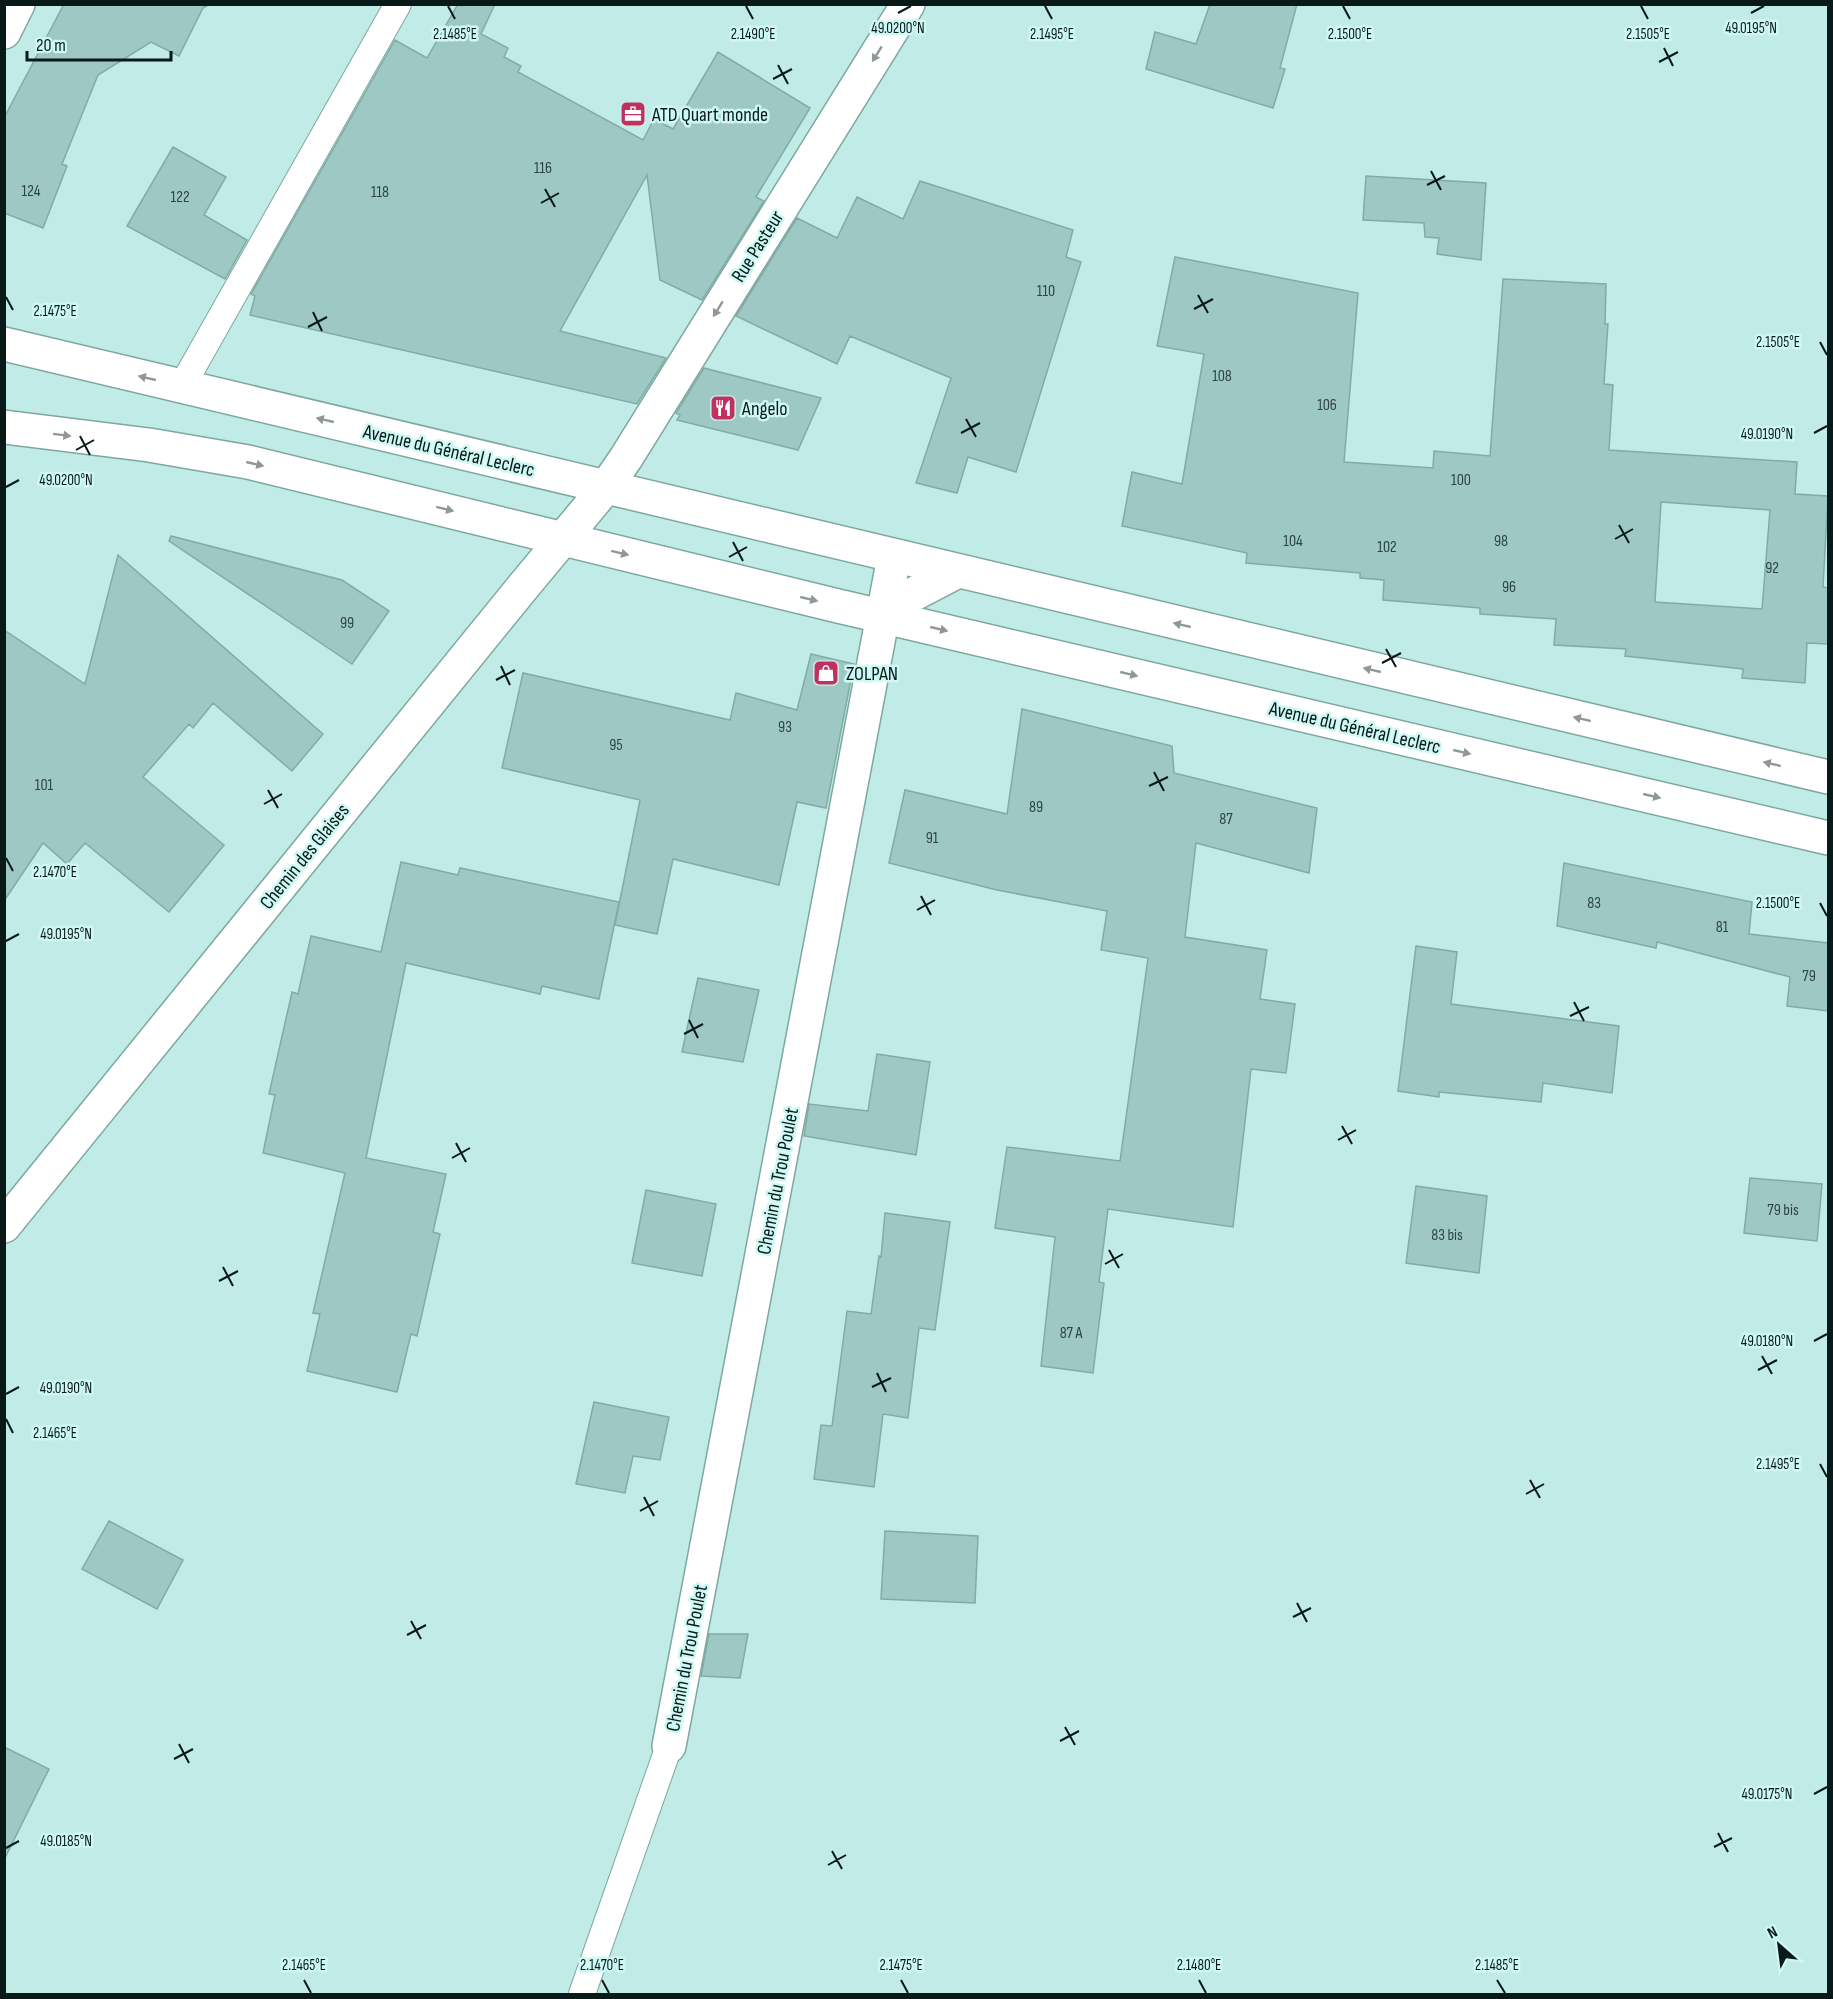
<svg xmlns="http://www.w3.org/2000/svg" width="1833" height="1999" font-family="'Sofia Sans Condensed',sans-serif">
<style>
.building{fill:#9ec8c3;stroke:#82aba6;stroke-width:1.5;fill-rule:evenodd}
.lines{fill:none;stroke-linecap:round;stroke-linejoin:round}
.service-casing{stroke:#7ea7a2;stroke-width:28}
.minor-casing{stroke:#7ea7a2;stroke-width:36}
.tertiary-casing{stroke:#7ea7a2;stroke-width:36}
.secondary-casing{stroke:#7ea7a2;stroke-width:36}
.service{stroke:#fff;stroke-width:26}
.minor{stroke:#fff;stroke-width:33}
.tertiary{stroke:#fff;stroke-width:33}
.secondary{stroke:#fff;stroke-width:33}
.oneway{fill:#909897}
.ticks{fill:none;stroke:#091917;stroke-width:2}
.labels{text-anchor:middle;stroke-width:5;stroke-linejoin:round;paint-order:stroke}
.number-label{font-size:16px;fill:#2e4542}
.poi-label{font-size:20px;fill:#091917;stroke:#cdf8f3;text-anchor:start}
.street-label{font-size:20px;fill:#091917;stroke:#cdf8f3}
.ticks-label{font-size:15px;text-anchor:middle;fill:#091917;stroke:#cdf8f3;stroke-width:5;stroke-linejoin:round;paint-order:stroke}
</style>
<rect width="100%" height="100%" fill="#c0ebe6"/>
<path class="building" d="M64,4H210L203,8L179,56L151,42L98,75L62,164L67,166L43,228L4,213V118Z
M458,4H495L481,34L508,48L504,57L521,66L518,72L643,140L654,119L673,129L718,52L810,108L756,197L764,201L702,300L660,280L647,175L560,331L666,358L637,404L250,315L255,296L251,294L395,40L427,58Z
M1210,4H1297L1280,68L1285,69L1273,108L1146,69L1155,32L1196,44Z
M173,147L226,177L204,215L247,240L225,279L127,226Z
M1366,176L1486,183L1481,260L1437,254L1439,238L1425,237L1424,223L1363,220Z
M920,181L1073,230L1066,257L1081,262L1016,472L968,457L957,493L916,483L951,378L850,336L837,364L736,316L797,218L837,238L857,197L903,219Z
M1175,257L1358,293L1344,462L1433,468L1434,451L1490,456L1503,279L1606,284L1605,324H1608L1604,384L1613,385L1609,450L1797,462L1795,494L1828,496L1823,587L1828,588V644L1807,643L1805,683L1742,678L1743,669L1625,656L1626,649L1554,645L1556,619L1480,614V608L1383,600L1384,580L1360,578V573L1246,563L1247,553L1122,526L1132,472L1182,484L1204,354L1157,346ZM1661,502L1770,510L1762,609L1655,602Z
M704,368L821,398L798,450L677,420L680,415L676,413Z
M171,536L342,580L389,611L352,664L169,541Z
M118,555L323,734L292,771L213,703L193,728L189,724L143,777L224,845L169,912L85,843L67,864L43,843L4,901V630L85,684Z
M811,654L854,664L826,808L797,802L779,885L673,859L657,934L615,925L640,800L502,768L523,673L730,720L736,693L797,710Z
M1022,709L1172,746L1174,773L1317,808L1309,873L1196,843L1185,937L1267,950L1260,999L1295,1004L1286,1073L1251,1069L1233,1227L1108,1209L1099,1282L1104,1283L1093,1373L1041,1366L1055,1237L995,1228L1007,1147L1120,1161L1148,958L1101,950L1107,911L997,890L889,863L905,790L1007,814Z
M401,862L458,875L460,868L619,902L599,999L542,986L540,994L406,963L366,1158L446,1174L433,1232L440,1234L417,1336L411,1334L397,1392L307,1371L320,1314L313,1313L345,1173L263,1153L275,1095L269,1094L292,992L298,994L311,936L381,952Z
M1564,863L1752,902L1749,934L1828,943V1011L1787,1006L1790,977L1657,942L1656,948L1557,926Z
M1416,946L1457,952L1451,1004L1619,1026L1612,1093L1543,1083L1541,1102L1439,1092V1097L1398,1091Z
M698,978L759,990L743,1062L682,1052Z
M877,1054L930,1062L916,1155L804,1136L809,1104L868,1111Z
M1750,1178L1822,1184L1817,1241L1744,1233Z
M1416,1186L1487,1196L1479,1273L1406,1263Z
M646,1190L716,1204L702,1276L632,1263Z
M885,1213L950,1222L935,1330L919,1328L908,1418L883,1414L874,1487L814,1479L821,1425L832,1426L847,1311L871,1314L879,1256L881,1257Z
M594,1402L669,1417L660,1460L633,1456L625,1493L576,1484Z
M109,1521L183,1560L157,1609L82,1569Z
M885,1531L978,1536L975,1603L881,1599Z
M709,1634H748L740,1678L701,1676Z
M4,1747L49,1769L4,1860Z"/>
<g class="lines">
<g class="service-casing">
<path id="service" d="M182,386L398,4
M582,1994L669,1746"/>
</g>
<g class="minor-casing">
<path id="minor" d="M882,616L908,597L956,572
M4,1226L522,588L606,487L626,458L908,4
M669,1746L894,557"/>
</g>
<g class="tertiary-casing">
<path id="tertiary" d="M4,32L18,4"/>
</g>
<g class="secondary-casing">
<path id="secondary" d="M4,344L1828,777
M4,427L149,445L248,462L838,606L1828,838"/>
</g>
<use href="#service" class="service"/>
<use href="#minor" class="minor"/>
<use href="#tertiary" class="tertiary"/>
<use href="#secondary" class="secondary"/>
</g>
<defs><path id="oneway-solid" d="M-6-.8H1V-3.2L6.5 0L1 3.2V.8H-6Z" transform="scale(1.5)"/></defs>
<g class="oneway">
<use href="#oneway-solid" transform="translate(877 54) rotate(122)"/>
<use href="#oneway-solid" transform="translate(718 309) rotate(122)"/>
<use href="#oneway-solid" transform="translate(147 378) rotate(-167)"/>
<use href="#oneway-solid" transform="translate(325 420) rotate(-167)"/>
<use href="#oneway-solid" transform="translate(62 435) rotate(7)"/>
<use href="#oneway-solid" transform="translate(255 464) rotate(13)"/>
<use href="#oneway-solid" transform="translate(445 509) rotate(14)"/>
<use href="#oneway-solid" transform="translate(620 553) rotate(14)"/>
<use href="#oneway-solid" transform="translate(809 599) rotate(13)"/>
<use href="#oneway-solid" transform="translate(1182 625) rotate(-167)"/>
<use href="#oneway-solid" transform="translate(939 629) rotate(13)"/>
<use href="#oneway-solid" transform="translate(1372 670) rotate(-167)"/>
<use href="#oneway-solid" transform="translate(1129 674) rotate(13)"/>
<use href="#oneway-solid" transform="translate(1582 719) rotate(-167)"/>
<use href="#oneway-solid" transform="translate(1462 752) rotate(13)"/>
<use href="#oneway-solid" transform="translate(1772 764) rotate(-167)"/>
<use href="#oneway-solid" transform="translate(1652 796) rotate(13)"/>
</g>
<path class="ticks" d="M448,6L455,19M746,6L753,19M1045,6L1052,19M1343,6L1350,19M1641,6L1648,19M898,13L911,6M1751,13L1764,6M1664,48L1673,66M1659,62L1678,52M778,65L788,84M773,79L792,69M1431,171L1441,190M1427,185L1445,176M545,189L555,207M541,203L559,193M1198,295L1208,313M6,297L13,310M1194,309L1213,299M313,312L322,331M308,327L327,317M1820,342L1827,355M966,419L976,437M961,433L980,423M1814,433L1827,426M80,436L90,455M76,450L94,440M6,487L19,480M1619,525L1629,543M1615,539L1633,529M733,542L743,561M729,557L747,547M1386,649L1396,667M1382,663L1401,653M501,666L510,685M496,680L515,670M1154,772L1164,791M1149,786L1168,777M268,790L278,808M264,804L282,794M6,858L13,871M921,896L931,915M1820,903L1827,916M917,910L935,900M6,941L19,934M1574,1002L1584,1021M1570,1016L1589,1007M689,1020L698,1038M684,1034L703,1024M1342,1126L1352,1144M1338,1140L1356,1130M456,1143L466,1162M452,1158L470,1148M1109,1250L1119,1268M1105,1264L1123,1254M223,1267L233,1286M219,1281L238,1271M1814,1341L1827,1334M1762,1356L1772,1374M1758,1370L1777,1360M877,1373L886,1392M872,1387L891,1378M6,1394L19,1387M6,1419L13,1433M1820,1464L1827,1477M1530,1480L1540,1498M1526,1494L1544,1484M644,1497L654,1516M640,1511L658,1501M1297,1603L1307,1622M1293,1617L1311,1608M411,1621L421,1639M407,1635L426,1625M1065,1727L1075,1745M1060,1741L1079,1731M179,1744L189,1763M174,1759L193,1749M1814,1794L1827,1787M1718,1833L1728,1852M1714,1847L1732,1838M6,1848L19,1841M832,1851L842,1869M828,1865L846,1855M304,1980L311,1993M602,1980L609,1993M901,1980L908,1993M1199,1980L1206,1993M1497,1980L1505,1993"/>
<defs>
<g id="office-square" transform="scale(1.35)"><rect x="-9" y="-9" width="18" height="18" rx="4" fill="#bf315e" stroke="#cdf8f3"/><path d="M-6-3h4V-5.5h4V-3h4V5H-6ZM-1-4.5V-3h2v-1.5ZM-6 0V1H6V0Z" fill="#fff"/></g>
<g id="restaurant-square" transform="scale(1.35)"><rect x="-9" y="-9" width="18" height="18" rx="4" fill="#bf315e" stroke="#cdf8f3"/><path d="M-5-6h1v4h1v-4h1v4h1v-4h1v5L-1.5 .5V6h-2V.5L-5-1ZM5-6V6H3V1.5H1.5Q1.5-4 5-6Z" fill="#fff"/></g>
<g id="shop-square" transform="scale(1.35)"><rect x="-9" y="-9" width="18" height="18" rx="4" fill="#bf315e" stroke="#cdf8f3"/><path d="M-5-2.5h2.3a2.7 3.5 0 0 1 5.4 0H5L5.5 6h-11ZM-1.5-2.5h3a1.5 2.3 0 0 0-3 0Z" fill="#fff"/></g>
</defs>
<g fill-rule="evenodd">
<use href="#office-square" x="633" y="114"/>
<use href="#restaurant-square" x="723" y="408"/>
<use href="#shop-square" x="826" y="673"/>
</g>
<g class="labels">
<g class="number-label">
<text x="543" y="173">116</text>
<text x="31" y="196">124</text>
<text x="380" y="197">118</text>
<text x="180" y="202">122</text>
<text x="1046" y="296">110</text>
<text x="1222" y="381">108</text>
<text x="1327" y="410">106</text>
<text x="1461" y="485">100</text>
<text x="1293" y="546">104</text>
<text x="1501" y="546">98</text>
<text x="1387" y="552">102</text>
<text x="1772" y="573">92</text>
<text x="1509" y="592">96</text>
<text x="347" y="628">99</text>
<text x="785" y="732">93</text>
<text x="616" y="750">95</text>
<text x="44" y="790">101</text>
<text x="1036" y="812">89</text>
<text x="1226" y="824">87</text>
<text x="932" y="843">91</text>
<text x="1594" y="908">83</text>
<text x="1722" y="932">81</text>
<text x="1809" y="981">79</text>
<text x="1783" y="1215">79 bis</text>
<text x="1447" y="1240">83 bis</text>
<text x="1071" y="1338">87 A</text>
</g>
<g class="poi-label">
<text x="652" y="121">ATD Quart monde</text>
<text x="742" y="415">Angelo</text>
<text x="846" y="680">ZOLPAN</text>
</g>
<g class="street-label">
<text transform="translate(757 246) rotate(-58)" y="7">Rue Pasteur</text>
<text transform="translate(449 450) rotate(13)" y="7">Avenue du Général Leclerc</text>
<text transform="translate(1355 727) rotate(13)" y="7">Avenue du Général Leclerc</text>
<text transform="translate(304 856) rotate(-51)" y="7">Chemin des Glaises</text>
<text transform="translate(777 1181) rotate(-79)" y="7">Chemin du Trou Poulet</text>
<text transform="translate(686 1658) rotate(-79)" y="7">Chemin du Trou Poulet</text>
</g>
</g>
<g class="ticks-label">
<text x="898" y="33">49.0200°N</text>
<text x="1751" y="33">49.0195°N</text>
<text x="455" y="39">2.1485°E</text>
<text x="753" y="39">2.1490°E</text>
<text x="1052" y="39">2.1495°E</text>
<text x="1350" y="39">2.1500°E</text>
<text x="1648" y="39">2.1505°E</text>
<text x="55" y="316">2.1475°E</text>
<text x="1778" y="347">2.1505°E</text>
<text x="1767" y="439">49.0190°N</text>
<text x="66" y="485">49.0200°N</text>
<text x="55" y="877">2.1470°E</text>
<text x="1778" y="908">2.1500°E</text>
<text x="66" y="939">49.0195°N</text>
<text x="1767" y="1346">49.0180°N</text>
<text x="66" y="1393">49.0190°N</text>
<text x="55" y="1438">2.1465°E</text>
<text x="1778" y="1469">2.1495°E</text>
<text x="1767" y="1799">49.0175°N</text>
<text x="66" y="1846">49.0185°N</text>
<text x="304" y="1970">2.1465°E</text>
<text x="602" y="1970">2.1470°E</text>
<text x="901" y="1970">2.1475°E</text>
<text x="1199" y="1970">2.1480°E</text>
<text x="1497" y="1970">2.1485°E</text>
</g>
<rect width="1833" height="1999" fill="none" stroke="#091917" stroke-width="12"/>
<g transform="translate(1779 1945) rotate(332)" stroke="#cdf8f3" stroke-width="4.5" paint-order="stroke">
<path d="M0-4.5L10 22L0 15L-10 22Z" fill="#091917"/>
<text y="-9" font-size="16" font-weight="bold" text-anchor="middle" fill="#091917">N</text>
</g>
<path d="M27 51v9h144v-9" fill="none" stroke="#091917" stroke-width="3"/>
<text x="36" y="51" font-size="18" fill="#091917" stroke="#cdf8f3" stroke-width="4.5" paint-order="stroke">20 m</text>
</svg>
